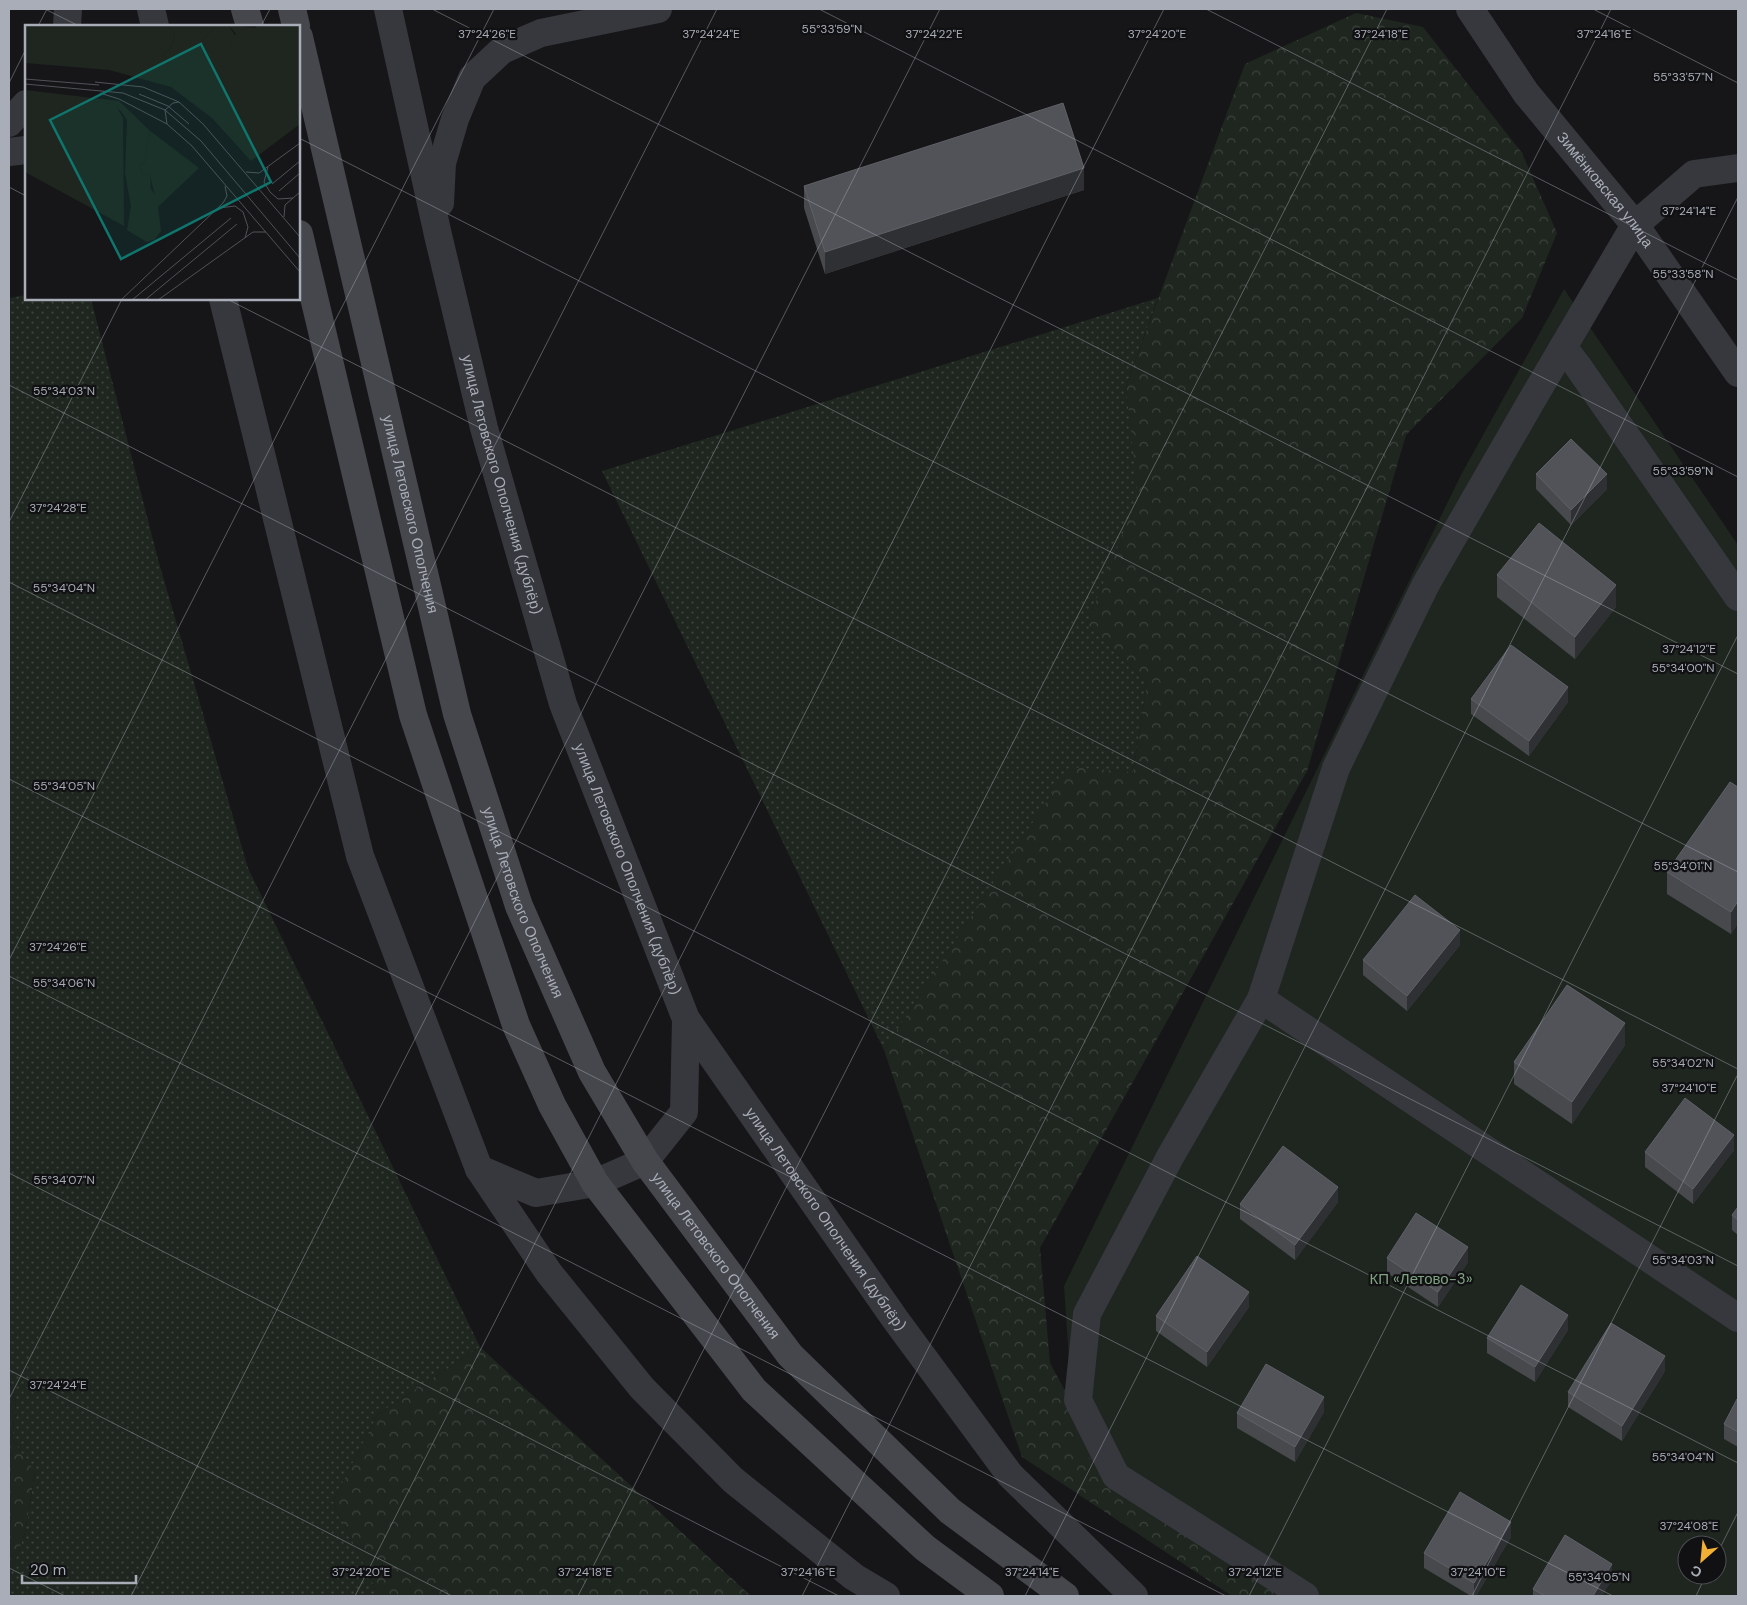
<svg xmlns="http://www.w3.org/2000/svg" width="1747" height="1605" font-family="'DM Sans',sans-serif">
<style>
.grass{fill:url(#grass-dots)}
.forest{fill:url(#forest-crowns)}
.garden{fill:#1e261f;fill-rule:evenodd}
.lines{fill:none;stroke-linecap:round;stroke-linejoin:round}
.minor{stroke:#37383d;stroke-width:28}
.tertiary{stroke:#37383d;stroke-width:28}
.secondary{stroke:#45474d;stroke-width:28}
.wall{fill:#47494d}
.shaded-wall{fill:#2f3033}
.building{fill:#525359;stroke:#5f6168}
.ticks{fill:none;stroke:#a8adb8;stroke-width:1;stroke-opacity:0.45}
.labels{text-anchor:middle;stroke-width:4.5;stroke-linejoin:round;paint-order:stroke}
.street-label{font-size:15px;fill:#a8adb8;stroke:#111113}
.park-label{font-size:15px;fill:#7fa381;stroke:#111113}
.inset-road{fill:none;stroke:#505258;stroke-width:1}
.view{fill:#0f766e;fill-opacity:0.15;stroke:#0f766e;stroke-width:2.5}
.inset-edge{fill:none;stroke:#a8adb8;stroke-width:2.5}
.ticks-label{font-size:12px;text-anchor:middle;fill:#a8adb8;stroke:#111113;stroke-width:4.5;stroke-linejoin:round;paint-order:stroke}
</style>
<defs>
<pattern id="grass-dots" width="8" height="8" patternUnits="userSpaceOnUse" patternTransform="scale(1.25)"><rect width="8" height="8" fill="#1e261f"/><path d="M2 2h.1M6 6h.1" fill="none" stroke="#3c433d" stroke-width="1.8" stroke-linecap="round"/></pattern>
<pattern id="forest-crowns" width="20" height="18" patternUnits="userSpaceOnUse" patternTransform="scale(1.25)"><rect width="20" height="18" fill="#1e261f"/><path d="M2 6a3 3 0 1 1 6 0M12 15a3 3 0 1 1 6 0" fill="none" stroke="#3c433d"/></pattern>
</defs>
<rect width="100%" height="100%" fill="#161618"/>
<path class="grass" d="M26,295V299H91L159,563L248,868L480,1347L378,1414L333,1501L379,1596H9V1577L25,1533L35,1473L12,1439L16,1402L9,1379V298Z
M1158,298L1126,386L1139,496L1087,624L1147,683L1133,772L1069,768L884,1050L602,471Z"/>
<path class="forest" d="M1356,13L1423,27L1522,153L1557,233L1522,318L1406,435L1307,771L1040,1248L1050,1363L1107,1468L1308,1596H1232L1022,1457L884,1050L1069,767L1133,772L1147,683L1087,624L1138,496L1126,386L1245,64Z
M480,1347L751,1596H379L333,1501L378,1414Z
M9,1379L16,1402L12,1439L35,1472L25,1533L9,1577Z"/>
<path class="garden" d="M1564,289L1738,545V1596H1305L1075,1448L1064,1286L1462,473ZM1687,1545H1717V1575H1687Z"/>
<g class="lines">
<g class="minor">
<path id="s1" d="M1470,9L1526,93L1635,225L1738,373"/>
<path d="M1563,347L1577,365L1738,597"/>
<path d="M1261,999L1738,1318"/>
<path d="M1305,1596L1116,1476L1078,1400L1087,1314L1170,1157L1261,999L1336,768L1426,584L1532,400L1635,225L1694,174L1738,168"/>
</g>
<g class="tertiary">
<path d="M151,9L155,26"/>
<path id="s2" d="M388,9L438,235L484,428L563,704L686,1019L895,1319L1010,1475L1134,1596"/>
<path d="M67,26L68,9"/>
<path d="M9,123L26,104"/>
<path d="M9,152L26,150"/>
<path d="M440,203L442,163L455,119L472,78L502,50L541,33L658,9"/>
<path d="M223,299L360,856L479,1169L549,1273L642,1388L733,1480L854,1577L886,1596"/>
<path d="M479,1169L536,1193L595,1183L645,1161L684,1112L686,1019"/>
</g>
<g class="secondary">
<path d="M245,9L250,26"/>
<path d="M292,9L296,26"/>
<path id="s3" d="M299,37L457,714L519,906L592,1072L645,1161L790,1355L950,1511L1065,1596"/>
<path d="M299,234L413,715L516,1025L552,1105L595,1183L754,1390L925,1548L990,1596"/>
</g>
</g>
<path class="wall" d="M804,186L1084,190L825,274L804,208Z
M1536,474L1607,489L1571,525L1536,489Z
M1497,575L1616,607L1575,659L1497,597Z
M1471,699L1568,702L1529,756L1471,714Z
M1738,787V923L1731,934L1667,894V872Z
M1460,945L1407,1011L1363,975V960Z
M1625,1045L1572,1124L1514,1084V1062Z
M1734,1150L1693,1204L1645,1167V1152Z
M1338,1202L1295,1260L1240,1219V1204Z
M1738,1207V1235L1732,1230V1215Z
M1387,1258L1468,1262L1438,1307L1387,1273Z
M1249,1307L1207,1367L1156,1331V1316Z
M1568,1330L1535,1382L1487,1353V1338Z
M1665,1371L1622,1441L1568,1407V1392Z
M1738,1400V1447L1724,1439V1424Z
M1324,1412L1295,1462L1237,1428V1413Z
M1511,1537L1476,1596H1471L1424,1568V1553Z
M1612,1579L1602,1596H1533V1589Z"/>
<path class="shaded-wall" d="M1084,168V190L825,274V252Z
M1607,474V489L1571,525V510Z
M1616,585V607L1575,659V637Z
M1568,687V702L1529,756V741Z
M1738,901V923L1731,934V912Z
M1460,930V945L1407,1011V996Z
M1625,1023V1045L1572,1124V1102Z
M1734,1135V1150L1693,1204V1189Z
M1338,1187V1202L1295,1260V1245Z
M1468,1247V1262L1438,1307V1292Z
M1249,1292V1307L1207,1367V1352Z
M1568,1315V1330L1535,1382V1367Z
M1665,1356V1371L1622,1441V1426Z
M1324,1397V1412L1295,1462V1447Z
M1511,1522V1537L1476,1596H1474V1583Z
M1612,1564V1579L1602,1596H1593Z"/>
<path class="building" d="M1063,103L1084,168L825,252L804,186Z
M1571,439L1607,474L1571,510L1536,474Z
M1539,523L1616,585L1575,637L1497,575Z
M1511,645L1568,687L1529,741L1471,699Z
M1730,782L1738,787V901L1731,912L1667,872Z
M1415,895L1460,930L1407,996L1363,960Z
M1567,985L1625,1023L1572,1102L1514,1062Z
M1685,1098L1734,1135L1693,1189L1645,1152Z
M1283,1146L1338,1187L1295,1245L1240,1204Z
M1738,1207V1220L1732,1215Z
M1416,1213L1468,1247L1438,1292L1387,1258Z
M1197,1256L1249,1292L1207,1352L1156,1316Z
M1521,1285L1568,1315L1535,1367L1487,1338Z
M1611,1323L1665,1356L1622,1426L1568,1392Z
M1266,1364L1324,1397L1295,1447L1237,1413Z
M1737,1399L1738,1400V1432L1724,1424Z
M1460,1492L1511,1522L1474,1583L1424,1553Z
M1565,1535L1612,1564L1593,1596H1545L1533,1589Z"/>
<path class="ticks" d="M45,9L79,26M432,9L1738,674M819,9L1738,477M1206,9L1738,280M1593,9L1738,83M38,26L47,9M261,26L270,9M9,83L26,49M299,138L1738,872M9,187L26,196M227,299L1738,1069M9,385L1738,1266M9,522L122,299M9,582L1738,1463M9,779L1613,1596M9,960L494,9M9,976L1226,1596M9,1173L839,1596M9,1370L452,1596M9,1399L717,9M1717,1554L1738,1512M9,1568L65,1596M131,1596L940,9M355,1596L1164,9M578,1596L1387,9M802,1596L1611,9M1025,1596L1738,197M1249,1596L1738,635M1472,1596L1738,1074M1696,1596L1706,1575"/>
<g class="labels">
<g class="street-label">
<text dy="5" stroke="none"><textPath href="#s1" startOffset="226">Зимёнковская улица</textPath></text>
<text dy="5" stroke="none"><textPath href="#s2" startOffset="489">улица Летовского Ополчения (дублёр)</textPath></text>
<text dy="5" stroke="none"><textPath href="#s3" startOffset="490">улица Летовского Ополчения</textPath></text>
<text dy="5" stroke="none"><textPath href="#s2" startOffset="894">улица Летовского Ополчения (дублёр)</textPath></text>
<text dy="5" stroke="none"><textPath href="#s3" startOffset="895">улица Летовского Ополчения</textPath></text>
<text dy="5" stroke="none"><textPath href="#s2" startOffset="1299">улица Летовского Ополчения (дублёр)</textPath></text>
<text dy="5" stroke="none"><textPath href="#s3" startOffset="1300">улица Летовского Ополчения</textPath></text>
</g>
<g class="park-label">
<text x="1421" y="1284">КП «Летово-3»</text>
</g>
</g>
<g transform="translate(25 25)">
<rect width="275" height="275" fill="#161618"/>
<path d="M142,0H192L178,14L176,21L189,43L204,31L206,16L211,9L203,0L230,3L233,0H275V99L226,136L187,93L146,62L152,52L137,31L147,21L150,8ZM124,105L174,143L133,182L125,151L117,149L115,140L120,138Z" fill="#1e261f"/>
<path d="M0,0H142L150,8L147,21L137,31L152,42V52L146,62L84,45L0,38ZM192,0H203L212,13L206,16L207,27L197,41L189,43L179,32L176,21L178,14ZM0,65L94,76L124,105L120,138L115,140L117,149L125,151L126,164L132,173L136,206L129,215L122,217L102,205L106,181L100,148L102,95L96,86L86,79L0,71Z" fill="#1e261f"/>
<path d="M0,70L90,79L98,93L99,201L0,147Z" fill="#1e261f"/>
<path class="inset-road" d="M0,54L74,60M70,57L118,62L154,77L178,99L275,212M0,59L98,68L140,85L176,116L275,233M75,68L94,74L142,99L167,121L275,247M114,69L143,81L164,99M142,99L140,85L148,78L154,77M243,142L239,157L245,167L253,174L268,173M221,147L234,148L275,118M247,159L275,136M254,166L275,148M194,183L210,181L218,187L223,202L220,213M259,192L260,180L275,167M96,275L198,178L202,171L200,161M107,275L206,193M120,275L212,199M133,275L228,207H241"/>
<path class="view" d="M176,19L246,157L96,234L25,95Z"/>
<rect width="275" height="275" class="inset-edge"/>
</g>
<g class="ticks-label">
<text x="832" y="33">55°33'59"N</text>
<text x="487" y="38">37°24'26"E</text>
<text x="711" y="38">37°24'24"E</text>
<text x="934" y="38">37°24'22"E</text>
<text x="1157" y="38">37°24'20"E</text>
<text x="1381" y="38">37°24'18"E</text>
<text x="1604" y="38">37°24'16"E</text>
<text x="1683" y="81">55°33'57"N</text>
<text x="1689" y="215">37°24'14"E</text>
<text x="1683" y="278">55°33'58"N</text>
<text x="64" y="395">55°34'03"N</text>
<text x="1683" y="475">55°33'59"N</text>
<text x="58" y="512">37°24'28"E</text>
<text x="64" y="592">55°34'04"N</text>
<text x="1689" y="653">37°24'12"E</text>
<text x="1683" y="672">55°34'00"N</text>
<text x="64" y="790">55°34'05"N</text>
<text x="1683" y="870">55°34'01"N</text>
<text x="58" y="951">37°24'26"E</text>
<text x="64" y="987">55°34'06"N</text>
<text x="1683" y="1067">55°34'02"N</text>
<text x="1689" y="1092">37°24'10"E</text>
<text x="64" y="1184">55°34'07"N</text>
<text x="1683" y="1264">55°34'03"N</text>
<text x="58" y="1389">37°24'24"E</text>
<text x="1683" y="1461">55°34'04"N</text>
<text x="1689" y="1530">37°24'08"E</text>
<text x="361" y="1576">37°24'20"E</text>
<text x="585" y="1576">37°24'18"E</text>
<text x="808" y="1576">37°24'16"E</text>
<text x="1032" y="1576">37°24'14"E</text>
<text x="1255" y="1576">37°24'12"E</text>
<text x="1478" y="1576">37°24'10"E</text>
<text x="1599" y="1581">55°34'05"N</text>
</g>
<rect width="1747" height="1605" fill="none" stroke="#a8adb8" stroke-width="20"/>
<g transform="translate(1702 1560) rotate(207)"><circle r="24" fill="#111113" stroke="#4d4f55"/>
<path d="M0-4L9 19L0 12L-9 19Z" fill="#f2b134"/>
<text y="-8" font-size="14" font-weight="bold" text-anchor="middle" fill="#a8adb8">С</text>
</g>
<path d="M22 1575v8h114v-8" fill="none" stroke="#a8adb8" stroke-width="2.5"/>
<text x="30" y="1575" font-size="15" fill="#a8adb8" stroke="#111113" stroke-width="4" paint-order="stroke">20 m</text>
</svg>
